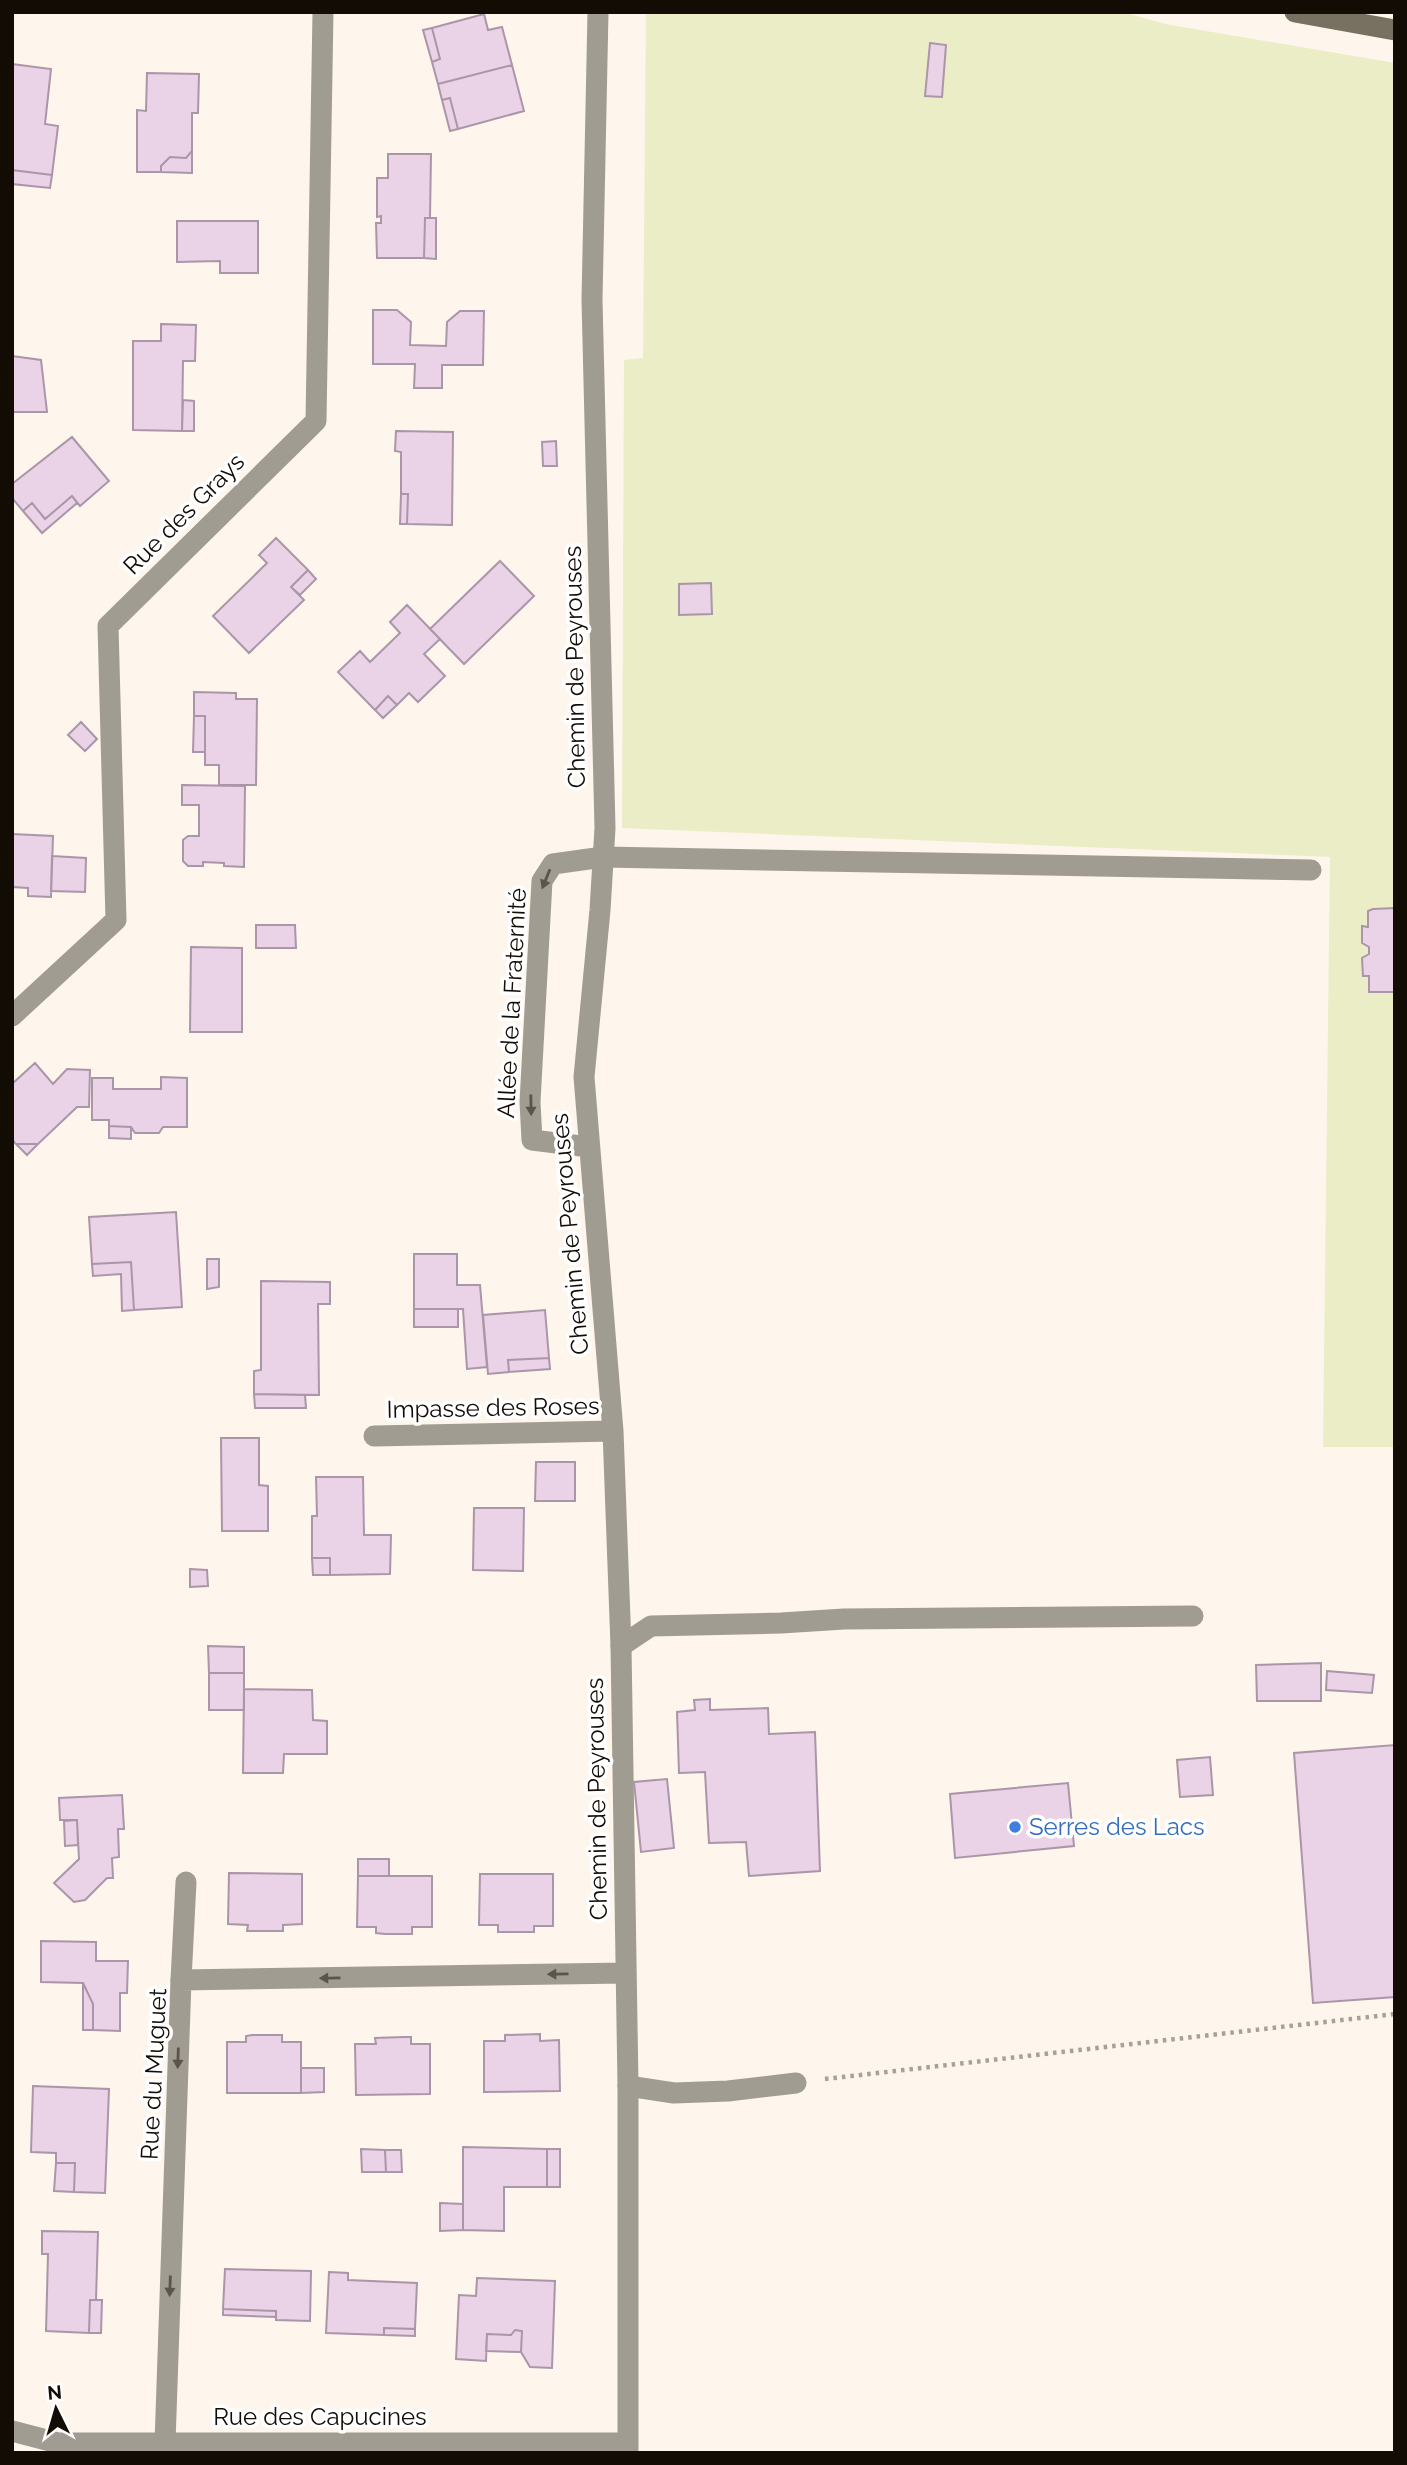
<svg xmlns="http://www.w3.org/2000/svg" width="1407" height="2465" font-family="Raleway,sans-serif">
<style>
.green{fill:#eaedc6}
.building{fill:#ead2e7;stroke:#ab95a9;stroke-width:2}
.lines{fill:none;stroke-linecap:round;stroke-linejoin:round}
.path{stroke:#a8a097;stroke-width:4.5;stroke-dasharray:3.5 5;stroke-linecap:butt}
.lane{stroke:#a19c91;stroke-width:21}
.street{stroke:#a19c91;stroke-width:21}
.secondary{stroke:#787060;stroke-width:21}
.oneway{fill:#5a544b}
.shop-dot{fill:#3f7fe0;stroke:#fff;stroke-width:2.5}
.labels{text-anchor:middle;stroke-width:7;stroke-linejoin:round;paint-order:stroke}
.street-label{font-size:24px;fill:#130c05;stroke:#fff}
.shop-label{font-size:24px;fill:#366cbe;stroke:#fff;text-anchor:start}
</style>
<rect width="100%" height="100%" fill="#fef5ec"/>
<path class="green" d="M646,12H1123L1165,24L1395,63V1447H1323L1330,857L622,828L624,360L643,358Z"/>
<path class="building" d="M484,14L488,30L502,27L512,65L438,84L432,62L440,59L432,28Z
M432,28L440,59L432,62L423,30Z
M930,43L946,45L942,97L925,96Z
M12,64L51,69L45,124L58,126L52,175L12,170Z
M512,65L524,111L458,129L450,98L442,100L438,84Z
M147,73L199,74L198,113H192V151L186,158L170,157L161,166V172H137V110L146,111Z
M450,98L458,129L450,131L442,100Z
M192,151V173L161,172V166L170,157L186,158Z
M388,154H431L430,218H425L424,258H377L376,223H381V216L377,217V178H388Z
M12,170L52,175L50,188L12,184Z
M425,218H436V259L424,258Z
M177,221H258V273H220V261L177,262Z
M373,310H397L411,322L410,345L446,346L447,322L460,311H484L483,365H442V388H414L415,364H373Z
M161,324L196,325L195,361H183L182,431L133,430V341H161Z
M12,356L41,360L47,412H12Z
M183,400L194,401V431H182Z
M396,431L453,432L452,525L407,524L408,494H401V452L395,451Z
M72,437L109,481L80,506L72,496L45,519L32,503L23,511L12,498V484Z
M556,441L557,466H543L542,442Z
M401,494H408L407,524H400Z
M72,496L77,503L42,533L23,511L32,503L45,519Z
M276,538L308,570L291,587L304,600L249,653L213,616L267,563L259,555Z
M500,561L534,596L464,664L430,629Z
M308,570L316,579L300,595L291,587Z
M711,583L712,614L679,615V584Z
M407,605L440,639L424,654L445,676L418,702L409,693L397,705L388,696L375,710L338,672L360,651L370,662L400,633L390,622Z
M194,692L236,693V699H257L256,785H219V765H205V716H194Z
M388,696L397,705L383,718L375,710Z
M194,716H205V752H193Z
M81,722L97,739L85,751L68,735Z
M182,785L245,786L244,867L224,866V863L203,862V866H188L183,861V840L188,836H199V805H182Z
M12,834L53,836L51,897L28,896V888L12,887Z
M52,856L86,858L85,892L51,891Z
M1395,908V992H1369V976H1363L1362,958L1369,954V947L1362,943V926L1368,927V911L1373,909Z
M256,925H295L296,948H256Z
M191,947L242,948V1032H190Z
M35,1063L53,1084L67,1069L90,1070L89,1107H77L38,1144H16L12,1139V1084Z
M161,1077L187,1078V1127H163L159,1133H135L131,1127L109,1126V1120H92V1078H113V1089H161Z
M109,1126L131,1127V1139L109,1138Z
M16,1144H38L27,1155Z
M176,1212L182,1307L134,1310L131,1262L92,1264L89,1217Z
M414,1254H457V1285H480L487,1367L467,1369L463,1309H414Z
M207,1259H219V1287L207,1289Z
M131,1262L134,1310L122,1311L121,1274L93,1276L92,1264Z
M261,1281L330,1282V1304H318L319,1395L254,1394V1371L261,1370Z
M414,1309H458V1327H414Z
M545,1310L549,1358L508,1360L509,1372L488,1374L483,1315Z
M549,1358L550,1369L509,1372L508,1360Z
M254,1394L305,1395L306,1408H255Z
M221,1438H259V1485L268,1486V1531H222Z
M536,1462H575V1501H535Z
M316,1477H363L364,1535H391L390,1574L330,1575V1558H312V1516H317Z
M474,1508H524L523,1571L473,1570Z
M312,1558H330V1575H313Z
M190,1569L207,1570L208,1586L190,1587Z
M208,1646L244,1647V1673H209Z
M1321,1663V1701H1257L1256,1665Z
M1327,1671L1374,1675L1372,1693L1326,1690Z
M209,1673H244V1710H209Z
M244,1689L312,1690L313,1720L327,1721V1754H284L283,1773H243Z
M710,1699V1710L768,1708L769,1734L815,1732L820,1871L749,1876L746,1842L709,1843L705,1772L679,1773L677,1712L695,1710L694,1700Z
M1395,1745V1997L1313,2003L1294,1753Z
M1210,1757L1213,1795L1180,1797L1177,1760Z
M667,1779L674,1848L641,1852L634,1782Z
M1068,1783L1074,1846L955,1858L950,1794Z
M122,1795L124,1829H118L119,1857L112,1858L113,1878H107L85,1900L74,1902L54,1883L79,1859L77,1820H60L59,1798Z
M77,1820L78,1845L65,1846L64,1821Z
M358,1859H389V1876H358Z
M229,1873L302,1874V1924L283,1925V1931H247L248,1925L228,1924Z
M480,1874H553V1926H534V1932H498V1925H479Z
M358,1876H432V1927H412V1934H385L376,1933V1927H357Z
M41,1941L96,1942V1961H128L127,1993H120V2031L93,2030V2004L83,1983L41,1982Z
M83,1983L93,2004V2030H83Z
M540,2034V2041L559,2040L560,2091L484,2092V2041H505V2035Z
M252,2035H282V2042H301V2093H227V2042H246V2036Z
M404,2037H411V2044H430V2094L356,2095L355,2044H376L375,2038Z
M301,2068H324V2092L301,2093Z
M33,2086L109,2089L105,2193L74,2192L75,2163H56V2153L31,2152Z
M463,2147L547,2149V2187H504V2231L463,2230Z
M361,2149L385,2150L386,2172H362Z
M547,2149H560V2187H547Z
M385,2150H401L402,2172H386Z
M56,2163H75L74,2192L54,2191Z
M440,2203L463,2204V2230L440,2231Z
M42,2231L98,2232L96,2300H90L89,2333L46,2331L48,2254H42Z
M225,2269L311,2271L310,2321L276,2320V2311L223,2309Z
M329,2272L348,2273V2280L417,2283L415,2329L384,2328V2335L326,2333Z
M477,2278L555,2281L552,2368L530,2367L521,2352L522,2331L515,2330L511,2335L487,2334L486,2361L456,2359L459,2295L476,2296Z
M90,2300H102L101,2333H89Z
M223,2309L276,2311V2317L223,2315Z
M384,2328L415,2329V2336L384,2335Z
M515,2330L522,2331L521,2352L486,2351L487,2334L511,2335Z"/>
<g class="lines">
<path class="path" d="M825,2079L1395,2014"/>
<path class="lane" d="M603,857L1311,870
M621,1646L651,1626L781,1623L844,1619L1193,1616
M181,1980L186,1882
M628,2086L674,2093L728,2091L796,2083"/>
<path class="street" d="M598,12L592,300L605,828L600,910L584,1077L613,1431L621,1646L628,2086V2453
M12,1016L116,920L108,626L316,421L323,12
M589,1147L532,1140L530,1102L542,881L553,864L603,857
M374,1436L613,1431
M12,2431L58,2443H628
M165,2443L181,1980L626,1973"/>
<path class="secondary" d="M1295,12L1395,30"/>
</g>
<defs><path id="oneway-solid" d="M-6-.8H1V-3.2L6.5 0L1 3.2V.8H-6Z" transform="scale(1.75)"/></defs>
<g class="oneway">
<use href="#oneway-solid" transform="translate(546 879) rotate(112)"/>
<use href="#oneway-solid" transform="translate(531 1105) rotate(89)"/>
<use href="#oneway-solid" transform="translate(558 1974) rotate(179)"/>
<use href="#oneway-solid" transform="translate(330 1978) rotate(179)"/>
<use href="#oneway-solid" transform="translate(178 2058) rotate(92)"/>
<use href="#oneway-solid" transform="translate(170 2286) rotate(92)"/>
</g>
<circle class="shop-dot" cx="1015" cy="1827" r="7"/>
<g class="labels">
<g class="street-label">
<text transform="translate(184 514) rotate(-45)" y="8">Rue des Grays</text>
<text transform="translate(575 667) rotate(-91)" y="8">Chemin de Peyrouses</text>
<text transform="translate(512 1003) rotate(-87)" y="8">Allée de la Fraternité</text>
<text transform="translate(570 1234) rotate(-95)" y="8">Chemin de Peyrouses</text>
<text transform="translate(493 1408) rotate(-1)" y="8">Impasse des Roses</text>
<text transform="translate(597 1799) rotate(-91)" y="8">Chemin de Peyrouses</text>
<text transform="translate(154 2074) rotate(-87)" y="8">Rue du Muguet</text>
<text x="320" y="2425">Rue des Capucines</text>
</g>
<g class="shop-label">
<text x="1029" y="1835">Serres des Lacs</text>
</g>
</g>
<rect width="1407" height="2465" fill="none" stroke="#130c05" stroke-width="28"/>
<g transform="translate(56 2409) rotate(355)" stroke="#ffffff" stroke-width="5" paint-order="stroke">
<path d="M0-5L12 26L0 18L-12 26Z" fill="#130c05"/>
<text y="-10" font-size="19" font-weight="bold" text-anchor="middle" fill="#130c05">N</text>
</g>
</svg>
